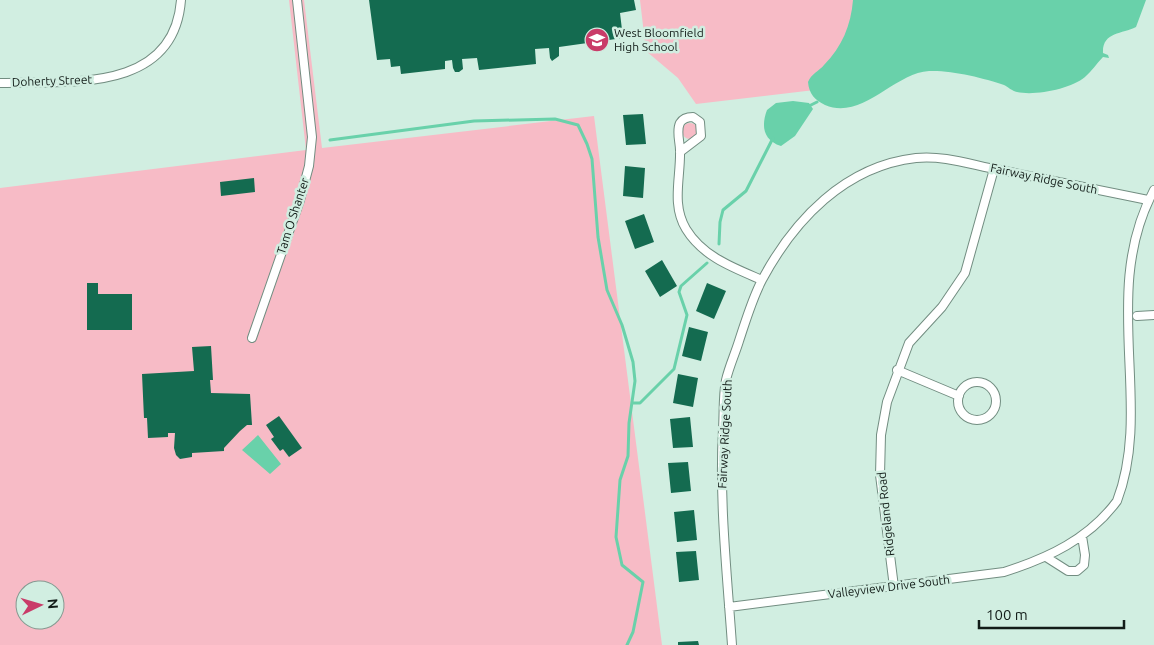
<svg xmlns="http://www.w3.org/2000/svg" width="1154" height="645" font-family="Ubuntu,sans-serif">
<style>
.green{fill:#f7bbc6;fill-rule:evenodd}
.water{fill:#69d1aa}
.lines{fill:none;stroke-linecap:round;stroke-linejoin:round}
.stream{stroke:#69d1aa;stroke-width:3}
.building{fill:#146b50}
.minor-casing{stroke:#728d81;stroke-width:10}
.minor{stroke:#fff;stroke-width:8}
.labels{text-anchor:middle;stroke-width:5;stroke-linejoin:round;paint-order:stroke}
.poi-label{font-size:12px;fill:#121c18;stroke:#d1eee1;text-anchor:start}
.street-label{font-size:12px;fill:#121c18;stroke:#d1eee1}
</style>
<rect width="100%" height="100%" fill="#d1eee1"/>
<path class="green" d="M289,0H304L322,148L594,116L662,645H0V188L306,150ZM25,590H55V620H25Z
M640,0H881L890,81L696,104L678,78L646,51Z
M682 131a8 8 0 1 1 16 0a8 8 0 1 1-16 0Z"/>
<path class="water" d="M853,0H1146L1136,27C1122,34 1102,32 1103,53L1108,55L1109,58L1103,57C1096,64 1092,71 1085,77C1071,89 1035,96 1017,92C1012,91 1008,87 1004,85C984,78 951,70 929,71C894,73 862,121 825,105C815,100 809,94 808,82C811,74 819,71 824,65C842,47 851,25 853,0Z
M793,101L809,103L813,109L795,136L781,146C763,140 761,126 767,110L776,103Z
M258,435L281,464L270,474L242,450Z"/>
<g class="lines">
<path class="stream" d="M809,106L817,102
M330,140L474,121L555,119L578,125L587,144L592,159L598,237L607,290L622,325L633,362L635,381L629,423L628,456L620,480L616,537L622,565L643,582L633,632L627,645
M719,244L720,222L723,210L746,191L773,138
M632,403H640L674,369L687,315L679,292L681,286L707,263"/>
</g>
<path class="building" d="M369,0H634L636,10L620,13L623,38L559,47V56L552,61L550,58L549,48L535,49L536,64L479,70L477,58L462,59L463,69L459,72H455L453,68L452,60L445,61V69L401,74L400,66L391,67L390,59L377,60Z
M643,114L646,144L626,145L623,115Z
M625,166L645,168L643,198L623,196Z
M254,178L255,192L221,196L220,182Z
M644,214L654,242L635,249L625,221Z
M662,260L677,286L660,297L645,271Z
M87,283H98V294H132V330H87Z
M707,283L726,291L714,319L696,311Z
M689,327L708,332L701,361L682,356Z
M211,346L213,380H210L211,393L250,394L252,425H247L240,431L224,448V451L192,453V457L180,459L176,455L174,448L175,433H168V437L148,438L147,418H144L142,374L194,371L192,347Z
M678,374L698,378L693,407L673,403Z
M279,416L302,448L289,457L283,449L280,451L271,439L274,437L266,425Z
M690,417L693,447L673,448L670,419Z
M688,462L691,491L671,493L668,463Z
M694,510L697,540L677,542L674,512Z
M696,551L699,580L679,582L676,552Z
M698,641L699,645H678V642Z"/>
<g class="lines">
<g class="minor-casing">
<path id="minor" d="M0,83C67,81 174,94 181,0
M680,152L701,136L700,122L693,117C689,117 683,118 680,123C676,131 680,142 680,150C681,177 671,204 686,229C703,257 734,268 762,280
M1137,316L1154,315
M252,338L300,200L309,166L312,137L297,0
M897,370L959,396
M958 401a19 19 0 1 1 38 0a19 19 0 1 1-38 0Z
M1046,557L1068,571H1077L1084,565L1085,555L1082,536
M894,587L880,475L881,435L887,402L909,343L942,307L965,273L994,169
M729,607L1004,572C1048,558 1089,539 1117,501C1154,405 1099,292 1154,190
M732,645C727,573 719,501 723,429C724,413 723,395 726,380C729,367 735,354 739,341C746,320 752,299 762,280C794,220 845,166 916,158C944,155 972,165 1000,170C1050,180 1099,190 1148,200"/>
</g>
<use href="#minor" class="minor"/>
</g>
<defs>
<g id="school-disc" transform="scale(1.25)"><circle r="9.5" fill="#c93c69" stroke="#d1eee1"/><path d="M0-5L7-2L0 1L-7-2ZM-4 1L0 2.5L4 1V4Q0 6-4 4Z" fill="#fff"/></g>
</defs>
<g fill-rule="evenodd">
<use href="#school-disc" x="597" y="40"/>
</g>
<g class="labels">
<g class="poi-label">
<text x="614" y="37">West Bloomfield<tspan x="614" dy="14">High School</tspan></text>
</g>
<g class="street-label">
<text transform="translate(52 81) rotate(-2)" y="4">Doherty Street</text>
<text transform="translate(1044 179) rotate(12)" y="4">Fairway Ridge South</text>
<text transform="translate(293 216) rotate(-72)" y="4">Tam O Shanter</text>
<text transform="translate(725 434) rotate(-87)" y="4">Fairway Ridge South</text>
<text transform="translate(886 514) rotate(-96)" y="4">Ridgeland Road</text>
<text transform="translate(889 587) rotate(-7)" y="4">Valleyview Drive South</text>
</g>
</g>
<g transform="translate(40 605) rotate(85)"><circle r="24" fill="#d1eee1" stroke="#859a91"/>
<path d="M0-4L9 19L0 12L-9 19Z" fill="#c93c69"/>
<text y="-8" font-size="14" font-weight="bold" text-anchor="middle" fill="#121c18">N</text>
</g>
<path d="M979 620v8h145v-8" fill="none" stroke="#121c18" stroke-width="2.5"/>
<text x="986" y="620" font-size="15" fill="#121c18" stroke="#d1eee1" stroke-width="4" paint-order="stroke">100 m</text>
</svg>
